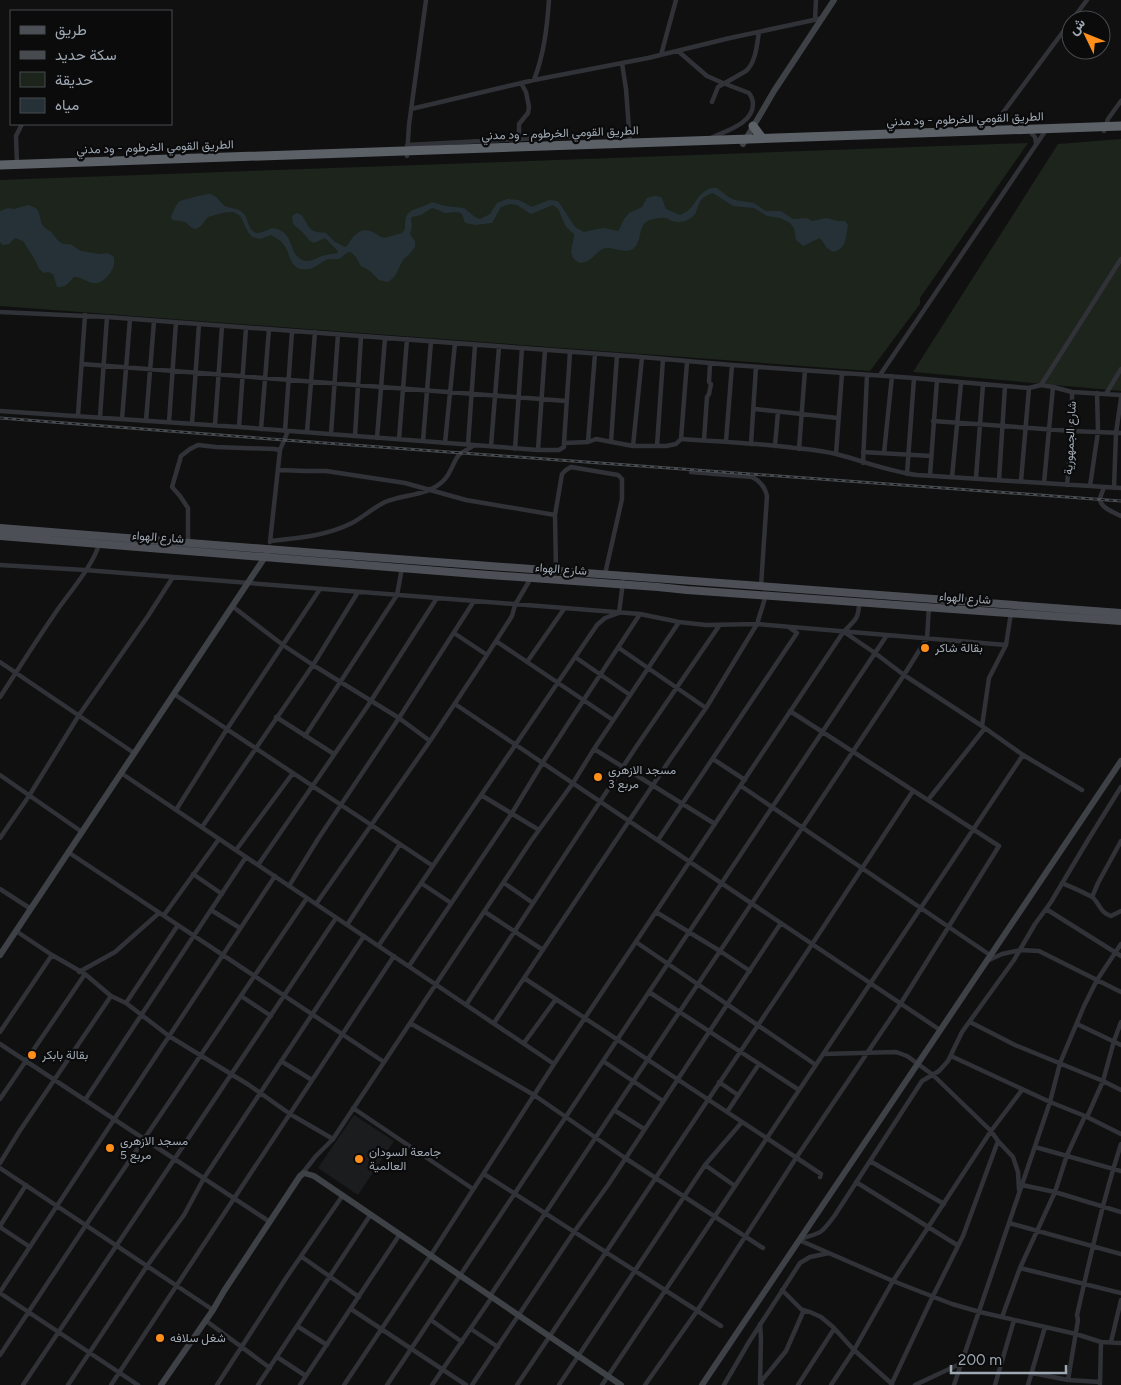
<svg xmlns="http://www.w3.org/2000/svg" width="1121" height="1385" font-family="Figtree,Vazirmatn,sans-serif">
<style>
.built{fill:#1b1c1e}
.green{fill:#1c241c}
.water{fill:#253136}
.lines{fill:none;stroke-linecap:round;stroke-linejoin:round}
.street{stroke:#303237;stroke-width:4.5}
.secondary{stroke:#3e4247;stroke-width:6}
.primary{stroke:#4c5056;stroke-width:8}
.highway{stroke:#5c6168;stroke-width:9}
.rail-casing{stroke:#474b50;stroke-width:3}
.rail{stroke:#0b0b0c;stroke-width:1;stroke-dasharray:4;stroke-linecap:butt}
.poi-dot{fill:#ff8e1a;stroke:#0b0b0c;stroke-width:2}
.labels{text-anchor:middle;stroke-width:4.5;stroke-linejoin:round;paint-order:stroke}
.street-label{font-size:12px;fill:#9fa9b4;stroke:#0b0b0c}
.poi-label{font-size:12px;fill:#9fa9b4;stroke:#0b0b0c;text-anchor:start}
</style>
<rect width="100%" height="100%" fill="#101011"/>
<path class="built" d="M354,1115L394,1141L358,1195L318,1168Z"/>
<path class="green" d="M1121,139V391L913,372L1058,144Z
M1028,143L920,298V304L870,371L0,306V180Z"/>
<path class="water" d="M711,188H717L730,198L735,200L754,203L764,210L767,211H781L793,219L807,218L812,221L826,218L838,221H845L848,225C846,236 847,249 833,252L827,248L820,238L803,246L796,240L794,228L789,222L780,218L767,216L754,208L733,206L713,193C693,199 701,212 691,218C685,222 678,223 672,221C670,220 667,218 665,218C663,217 652,219 650,220C637,224 643,242 633,249C625,254 615,247 606,248C596,250 593,262 580,263C565,256 574,245 574,234L566,227L558,209L553,205L531,214L517,205L510,204L501,207L492,223L475,225L465,223L462,214L458,212L445,213L433,208L430,209L421,215L412,217L411,219L412,226L410,234L415,241V247C412,252 408,255 404,259C397,268 399,275 388,282L379,280L370,271L361,266L356,257L351,252C344,252 344,258 338,259C334,260 330,258 326,260C320,263 315,268 309,269C289,272 292,256 284,245C281,240 276,238 271,235L260,239L252,237C247,231 245,226 242,219C234,206 219,215 208,217L201,226L196,229L192,228L185,222L172,220L171,217C173,212 176,204 180,201C182,200 208,193 210,194C218,196 219,202 225,206C231,209 237,207 243,213C249,218 247,228 254,232C259,235 267,230 272,228C298,231 286,259 307,261C314,261 320,256 326,255C330,254 334,254 338,253V251L325,238L314,243C308,240 308,238 304,234C298,226 292,228 292,216L297,213C307,216 305,227 314,231C318,233 322,232 326,233L335,242L345,247L347,246C353,236 360,226 373,232C377,234 380,237 384,238L402,233L405,229C404,205 416,212 432,202L445,206L464,208L475,217L480,219L490,214L497,203L507,199L519,200L532,207L549,200L558,201L575,227L584,232L597,229L604,228L618,231L620,228L624,219L629,213L642,207L647,198C653,196 657,195 662,198L666,209L680,215C697,209 694,194 711,188Z
M28,205C44,209 37,218 44,227C46,229 49,230 51,232C57,239 60,246 70,244L81,251L100,254L108,253L114,257C114,259 114,263 114,265C112,273 102,285 93,283C87,282 82,277 74,277C69,282 66,288 57,287L53,274L48,272L44,273L39,269L35,260L23,241L15,238L9,244L3,245L0,242V211L8,208L14,209Z"/>
<g class="lines">
<path class="street" d="M815,20L816,0
M1072,20L1087,0
M678,51L707,76L723,83L749,93C752,97 753,99 753,104C753,124 725,131 711,138
M661,55L676,0
M622,63L626,89L630,143
M534,80C544,54 547,28 549,0
M712,102L718,87L746,71C756,62 757,44 759,32
M411,109L534,80L648,58L730,38L823,18
M990,130L1071,21
M1104,131L1108,119L1121,101
M1032,134L1035,137L1036,143
M519,140V124L528,113L529,107L526,92L521,83
M407,145L519,139L629,134
M407,156L409,125L426,0
M17,165L16,136L22,124
M0,312L107,317L642,357L732,365L914,378L1005,386L1029,388L1041,385L1053,387L1072,392L1121,395
M82,364L566,401
M880,375L1044,133
M1041,385L1121,259
M1106,394L1121,369
M755,409L838,418
M0,411L239,427L538,450H559L564,447V443L570,352
M78,415L85,315
M100,417L107,317
M122,419L130,319
M146,421L154,321
M933,421L1072,431L1121,433
M169,422L176,322
M192,424L199,324
M215,425L222,326
M239,427L246,328
M261,429L269,329
M285,431L292,331
M307,432L315,332
M331,434L338,334
M355,436L361,336
M377,438L385,338
M399,439L407,339
M681,439C716,441 752,443 787,447C803,449 821,450 836,454C864,461 890,472 918,475L1121,488
M704,440L707,397L709,394L711,384L709,382L710,364
M423,441L431,341
M726,441L732,365
M588,442L595,354
M611,442L617,355
M445,443L455,343
M564,443L588,442L596,439L633,446H666L676,444L681,439L687,362
M751,444L756,367
M468,445L475,345
M491,446L499,347
M633,446L642,357
M657,446L663,359
M775,446L778,412
M515,449L522,348
M799,449L805,370
M538,450L545,350
M863,452L931,456
M884,453L892,376
M836,454L842,373
M863,463L867,375
M278,470L307,471H326L405,483L466,500L555,515
M691,472L752,477C760,481 765,487 767,496L761,586
M907,474L914,378
M930,475L937,380
M952,477L961,383
M976,478L983,384
M999,480L1005,386
M1021,481L1029,388
M1044,483L1053,387
M1067,485L1072,431V392
M1090,486L1098,432L1097,393
M1104,487C1103,491 1100,496 1100,500C1101,508 1115,513 1121,516
M1114,488L1116,433L1121,398
M270,541C299,538 326,536 352,523C363,517 373,508 385,502C404,494 430,496 445,479C451,472 453,463 458,456C462,451 469,450 474,445
M270,542L280,450L288,431
M188,543V508L180,496L172,487L181,456L190,449L198,445L216,447L274,449L280,450
M0,565L85,570L640,614L679,622L706,625L757,624L1006,645
M556,570L555,515L562,474L566,470L571,467L618,475L622,479V499L605,574
M232,606L283,645L313,665L399,718L430,741
M844,632L875,653L904,675L982,726L1023,755L1082,790
M454,633L487,655
M496,641L613,720
M619,648L706,708
M575,657L630,695
M0,662L134,753
M527,662L564,609
M174,694L433,866
M0,697C19,668 38,638 58,609C70,592 94,564 99,544
M455,704L940,1030
M276,717L334,754
M982,726L989,678L1006,645L1011,613
M305,736L397,595L402,568
M594,749L715,824
M713,759L745,780
M121,773L554,1064
M0,775L82,832
M741,786L990,955
M481,795L539,830
M928,800L985,728
M176,810L227,729L320,589
M202,827L313,665L358,592
M0,838L29,796L79,715L148,616L173,577
M658,840L797,633L790,628
M236,850L293,773
M68,852L384,1062
M258,865L367,707L437,598
M193,874L222,894
M421,883L451,903
M504,883L533,903
M1062,883C1069,886 1086,893 1092,897C1099,902 1100,913 1111,916L1121,911
M289,886L318,839L399,718L474,601
M0,889L31,909
M1092,897L1098,883L1121,841
M316,904L430,741L487,655L512,616L515,605L531,578
M1046,909L1121,956
M211,910L240,928
M485,912L543,950
M656,912L720,951L750,971
M164,915L219,839
M347,925L400,844
M16,931L52,955L85,974L111,996L126,1003L169,1036L249,1085L290,1114L333,1139
M636,942L816,1065
M379,945L597,625L605,618L619,613L623,582
M989,960L1002,954L1020,950L1039,951L1121,992
M409,966L512,813L543,762L640,614
M79,972L115,952L159,913
M524,978L821,1174L820,1177
M649,992L799,1090
M241,996L271,1016
M126,1003L178,925
M466,1005L636,747L719,626
M970,1022L1015,1045L1103,1081L1121,1090
M410,1023L534,1095L625,1158L763,1248
M494,1023L669,761L706,708L757,624L766,595
M1077,1024L1121,1045
M0,1032L52,955
M524,1043L556,999
M0,1044L270,1222
M823,1054L896,1052L907,1056L933,1075L991,1131L998,1141L1013,1157L1018,1172L1019,1190
M951,1056L1050,1102L1085,1116L1121,1134
M281,1061L312,1080
M603,1061L663,1101
M719,1082L738,1095
M0,1099L85,974
M85,1100L246,857
M353,1108L473,1189
M614,1110L644,1129
M727,1112L759,1064
M1087,1117L1103,1081L1114,1041L1121,1022
M1035,1147L1121,1171
M870,1161L944,1204
M0,1163L19,1132L111,996
M705,1165L735,1186
M0,1168L213,1310
M484,1174L721,1326
M301,1175L316,1156L333,1139L531,841L573,783L594,749L679,622
M856,1182L957,1245
M1022,1185L1055,1192L1121,1212
M1009,1223L1121,1254
M0,1226L26,1185
M0,1227L30,1247
M800,1239C822,1233 822,1233 835,1215L922,1081L939,1071L948,1061L962,1032L1014,960L1035,924L1051,902L1088,840L1121,787
M799,1240L893,1281L952,1304L980,1312L1076,1334L1101,1342L1121,1343
M302,1257L359,1297
M1020,1268L1121,1293
M782,1290L802,1310L810,1312L821,1317L833,1327L854,1350L892,1384
M0,1292L275,876
M0,1293L138,1385
M490,1296L904,675L927,638L929,607
M351,1309L466,1385
M1002,1317L1020,1268L1055,1192L1067,1155L1085,1116
M205,1320L270,1368
M431,1320L462,1342
M297,1326L327,1345
M471,1329L498,1347
M1111,1342L1121,1300
M0,1355L86,1225L307,898
M277,1357L306,1376
M1032,1373L1068,1380L1100,1382
M1068,1380L1078,1320L1077,1315C1090,1258 1103,1200 1121,1144
M760,1384L761,1338L760,1324
M1100,1384L1101,1342
M23,1385L336,918
M68,1385L147,1266L184,1215L204,1178L364,936
M111,1385L394,956
M217,1385L286,1278L343,1195
M258,1385L371,1214
M300,1385L400,1234
M344,1385L431,1255L554,1064L842,634C853,620 859,622 859,602
M387,1385L887,635
M432,1385L492,1297
M472,1385L574,1232L608,1185L781,923
M517,1385L799,964L913,791
M559,1385L705,1165L742,1122
M602,1385L1023,755
M645,1385L697,1311L796,1158L901,1003L999,846L790,711
M724,1385L749,1342L800,1263L810,1257L829,1253
M762,1385L760,1383L786,1351L804,1310
M798,1385L834,1329
M831,1385L854,1350L893,1281L991,1131L1022,1090
M891,1385L933,1296L963,1236L998,1141
M915,1385L962,1363
M954,1385L1050,1102L1060,1063L1084,1006L1097,980L1121,944
M995,1385L1014,1320
M1028,1385L1045,1327"/>
<path class="secondary" d="M743,144L774,91L834,0
M0,955L265,557L269,548
M161,1385L213,1310L224,1291L300,1176L304,1173L314,1176L621,1385
M702,1385L1121,761"/>
<path class="primary" d="M0,528L317,553L1121,613
M0,536L476,574L658,587L687,590L1121,621"/>
<path class="highway" d="M753,126L762,138
M0,165L1121,126"/>
<g class="rail-casing">
<path id="rail" d="M0,418L284,440L1121,501"/>
</g>
<use href="#rail" class="rail"/>
</g>
<g class="poi-dot">
<circle cx="925" cy="648" r="5"/>
<circle cx="598" cy="777" r="5"/>
<circle cx="32" cy="1055" r="5"/>
<circle cx="110" cy="1148" r="5"/>
<circle cx="359" cy="1159" r="5"/>
<circle cx="160" cy="1338" r="5"/>
</g>
<g class="labels">
<g class="street-label">
<text transform="translate(965 119) rotate(-2)" y="4">الطريق القومي الخرطوم - ود مدني</text>
<text transform="translate(560 133) rotate(-2)" y="4">الطريق القومي الخرطوم - ود مدني</text>
<text transform="translate(155 147) rotate(-2)" y="4">الطريق القومي الخرطوم - ود مدني</text>
<text transform="translate(1070 438) rotate(-87)" y="4">شارع الجمهورية</text>
<text transform="translate(158 537) rotate(4)" y="4">شارع الهواء</text>
<text transform="translate(561 569) rotate(4)" y="4">شارع الهواء</text>
<text transform="translate(965 598) rotate(4)" y="4">شارع الهواء</text>
</g>
<g class="poi-label">
<text x="935" y="652">بقالة شاكر</text>
<text x="608" y="774">مسجد الازهري<tspan x="608" dy="14">مربع 3</tspan></text>
<text x="42" y="1059">بقالة بابكر</text>
<text x="120" y="1145">مسجد الازهري<tspan x="120" dy="14">مربع 5</tspan></text>
<text x="369" y="1156">جامعة السودان<tspan x="369" dy="14">العالمية</tspan></text>
<text x="170" y="1342">شغل سلافه</text>
</g>
</g>
<rect x="10" y="10" width="162" height="115" fill="#0b0b0c" stroke="#464a4f"/>
<rect x="20" y="26" width="25" height="8" fill="#4c5056" stroke="#464a4f"/>
<text x="55" y="35" font-size="15" fill="#9fa9b4">طريق</text>
<rect x="20" y="51" width="25" height="8" fill="#474b50" stroke="#464a4f"/>
<text x="55" y="60" font-size="15" fill="#9fa9b4">سكة حديد</text>
<rect x="20" y="72" width="25" height="15" fill="#1c241c" stroke="#464a4f"/>
<text x="55" y="85" font-size="15" fill="#9fa9b4">حديقة</text>
<rect x="20" y="98" width="25" height="15" fill="#253136" stroke="#464a4f"/>
<text x="55" y="110" font-size="15" fill="#9fa9b4">مياه</text>
<g transform="translate(1086 35) rotate(313)"><circle r="24" fill="#0b0b0c" stroke="#464a4f"/>
<path d="M0-4L9 19L0 12L-9 19Z" fill="#ff8e1a"/>
<text y="-8" font-size="14" font-weight="bold" text-anchor="middle" fill="#9fa9b4">ش</text>
</g>
<path d="M951 1365v8h115v-8" fill="none" stroke="#9fa9b4" stroke-width="2.5"/>
<text x="958" y="1365" font-size="15" fill="#9fa9b4" stroke="#0b0b0c" stroke-width="4" paint-order="stroke">200 m</text>
</svg>
